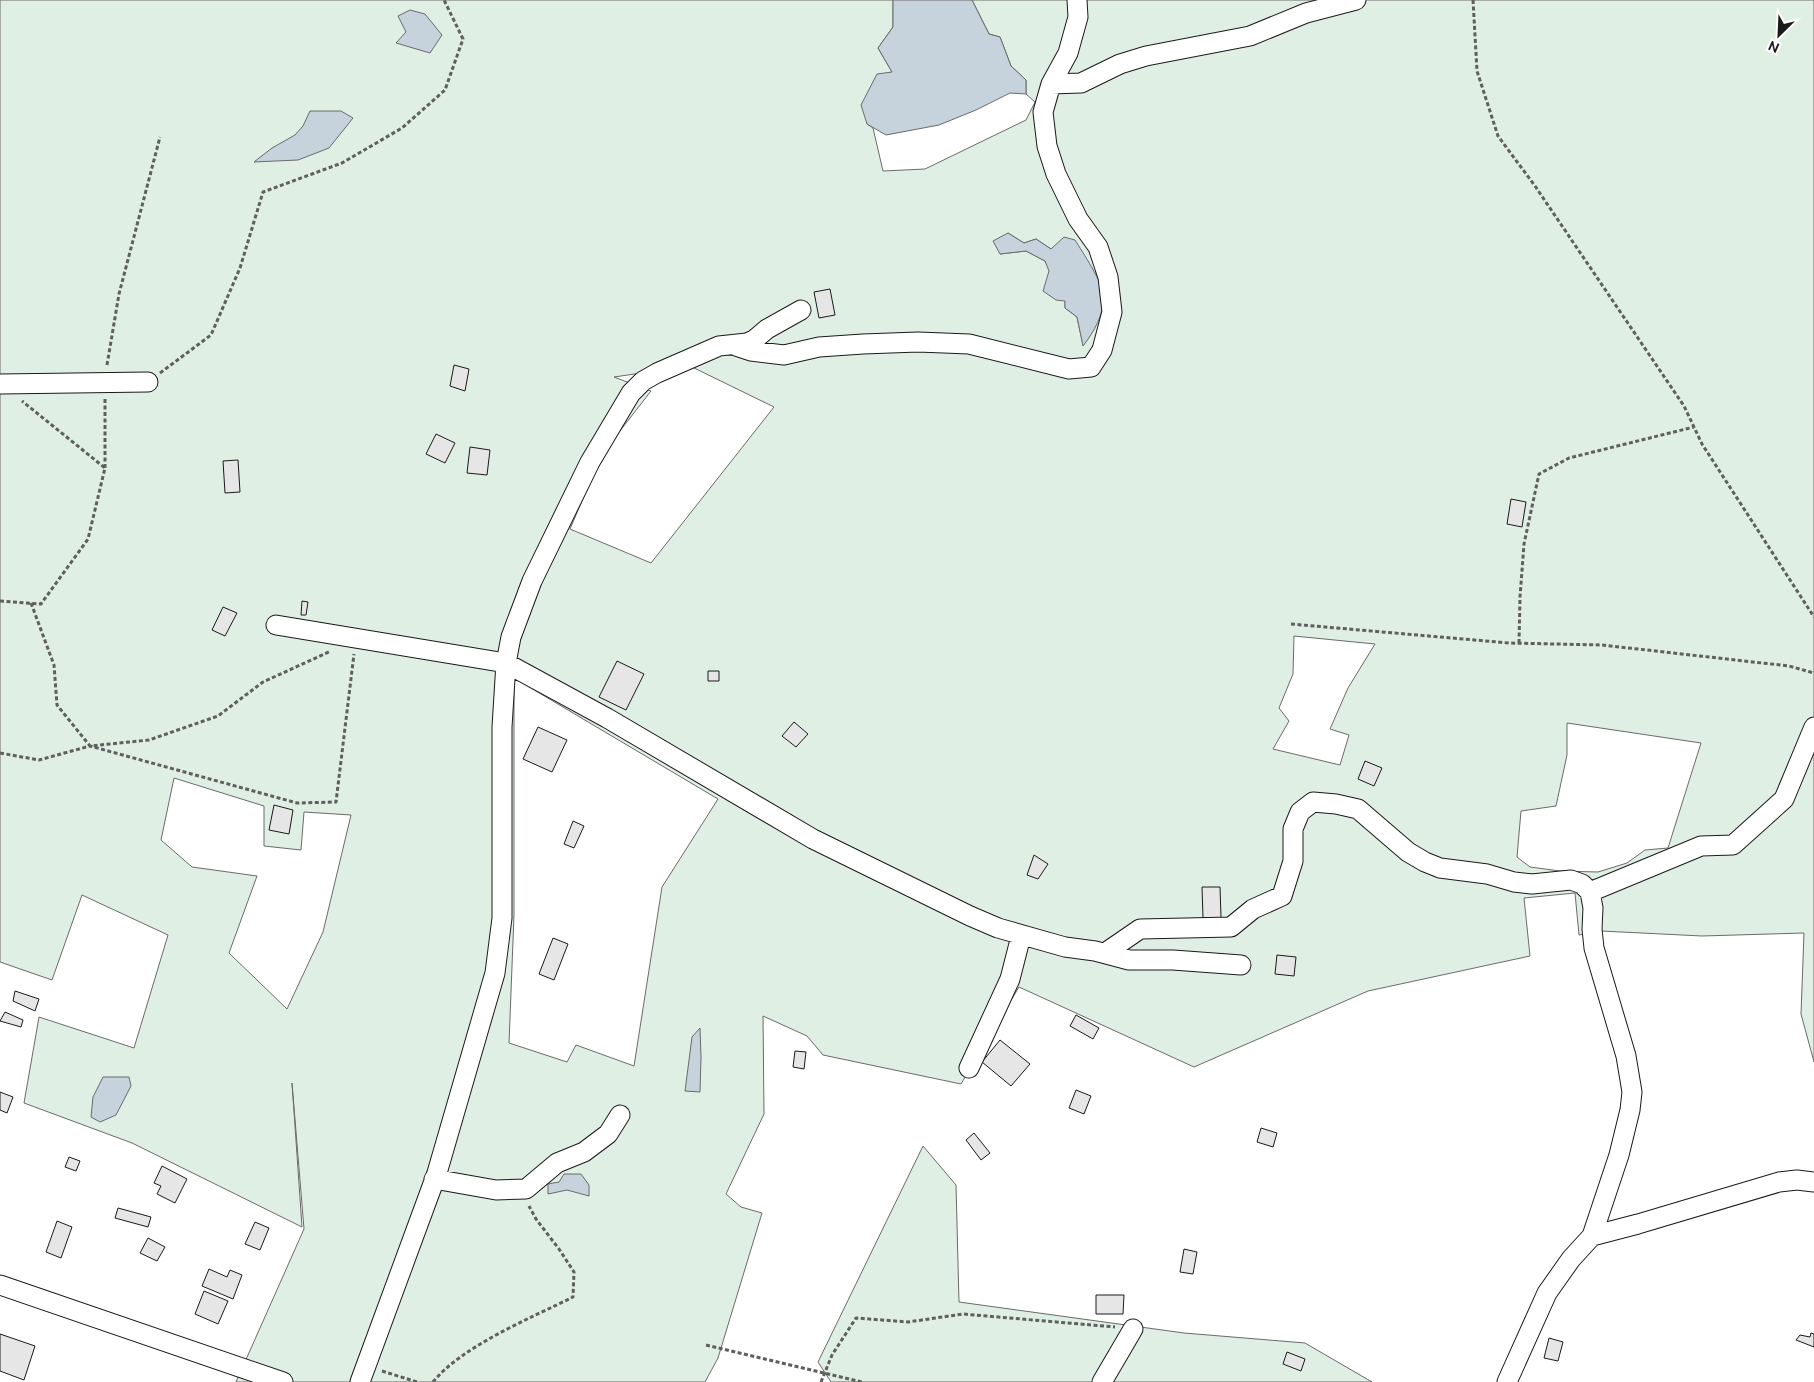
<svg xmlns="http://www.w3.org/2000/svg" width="1814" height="1382" font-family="Ubuntu,sans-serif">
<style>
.green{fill:#e0efe3;stroke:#6a6a6a;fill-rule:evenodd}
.water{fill:#c6d2dc;stroke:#6a6a6a}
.building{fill:#e6e6e6;stroke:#1a1a1a}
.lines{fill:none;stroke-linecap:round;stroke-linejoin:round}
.minor-casing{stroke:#1a1a1a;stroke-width:21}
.path{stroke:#5f5f5f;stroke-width:3;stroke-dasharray:4 2.5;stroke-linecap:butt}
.minor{stroke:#fff;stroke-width:19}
</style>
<rect width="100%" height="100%" fill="#fff"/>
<path class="green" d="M0,0H893V27L878,48L892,72L867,124L873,128L883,171L925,169L1026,120L1035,102L1026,94V80L1011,66L1000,37L989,34L972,0H1814V1062L1801,1014L1804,933L1702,936L1601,931L1579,935L1575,893L1524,898L1530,956L1368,991L1194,1067L1019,987L961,1084L823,1055L807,1036L763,1016L764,1114L726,1194L741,1207L762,1213L718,1358L705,1382H236L304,1229L292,1083L302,1227L132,1143L24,1103L39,1017L134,1048L168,935L82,895L52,980L0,962ZM1008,233L1024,243L1036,239L1051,249L1104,294C1101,314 1095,329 1083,345L1077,317L1065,308V301L1045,261L1026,251L1000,254ZM690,366L774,407L651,563L570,529L602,454L651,391L614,377ZM1294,636L1375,644L1348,688L1330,729L1349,735L1340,765L1273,749L1289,721L1279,708L1293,674ZM514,678L718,799L662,887L634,1066L576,1045L567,1062L509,1043L514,915ZM1567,723L1701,743L1668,848L1645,850L1627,863L1598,872L1560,871L1530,867L1517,857L1521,811L1556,806L1567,755ZM174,778L264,806V846L301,850L304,812L351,815L323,932L287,1009L229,953L257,876L192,867L161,840Z
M923,1146L956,1185L959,1302L1184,1333L1305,1343L1372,1382H831L818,1362Z"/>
<path class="water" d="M893,0H972L989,34L1000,37L1011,66L1026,80V94L1010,93L976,110L939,125L886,135L867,124L861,105L877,74L892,72L878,48L893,27Z
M410,10L425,14L442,35L430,53L396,43L406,32L398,16Z
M310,111H341L353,118L329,148L298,160L254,162L272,148L295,135L303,126Z
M1008,233L1024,243L1036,239L1051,249L1064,237L1075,240C1082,251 1104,285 1104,296C1104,314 1094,332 1083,346L1077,317L1065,308V301L1056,300L1043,291L1049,271L1045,261L1026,251L1000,254L993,241Z
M700,1028L701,1057L700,1092L685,1091L692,1037Z
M103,1077H129L131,1086L116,1115L100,1122L91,1117L93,1097Z
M564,1174H581L589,1185V1196L567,1190L548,1194V1184L559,1182Z"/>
<path class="building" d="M830,289L835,315L819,318L814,292Z
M454,365L469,369L465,391L450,386Z
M436,434L455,443L445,463L426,454Z
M470,447L490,450L487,475L467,473Z
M238,460L240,492L225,493L223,461Z
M1511,499L1526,502L1522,527L1507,524Z
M302,601L308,602L306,615H301Z
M223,607L237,613L225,636L212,630Z
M617,661L644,674L626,710L599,697Z
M708,671H719V681H708Z
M794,722L808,734L796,747L782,736Z
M538,727L567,740L552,772L523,759Z
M1365,761L1382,768L1374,786L1358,779Z
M274,805L293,810L289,834L269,830Z
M573,821L584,826L574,848L564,844Z
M1034,855L1048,864L1038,879L1027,875Z
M1202,887H1220L1221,918H1203Z
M553,938L568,944L554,980L539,974Z
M1277,955L1296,957L1294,976L1275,974Z
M15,991L39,999L35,1011L13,1001Z
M5,1012L23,1020L21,1027L0,1021Z
M1076,1015L1099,1028L1093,1039L1070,1026Z
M1000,1040L1030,1064L1011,1086L982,1062Z
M795,1051L806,1052L804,1069L793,1067Z
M1076,1090L1091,1096L1084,1114L1069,1108Z
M0,1092L13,1097L7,1113L0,1110Z
M1261,1128L1277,1133L1273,1147L1257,1142Z
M974,1133L990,1153L981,1160L966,1140Z
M69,1157L80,1161L76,1171L65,1167Z
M162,1166L187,1179L175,1203L157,1194L161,1186L154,1183Z
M118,1208L151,1217L148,1227L115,1218Z
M57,1221L72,1227L61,1258L46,1252Z
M255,1222L269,1228L260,1250L245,1244Z
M148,1238L165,1247L157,1261L140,1253Z
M1184,1249L1197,1252L1193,1274L1180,1272Z
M209,1269L227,1277L230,1270L242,1275L233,1299L202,1286Z
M204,1291L228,1301L218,1324L195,1314Z
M1096,1295H1124L1123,1314H1096Z
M1811,1333L1814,1334V1347L1796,1340L1800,1335L1810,1337Z
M0,1334L35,1346L24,1380L0,1371Z
M1549,1338L1563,1342L1558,1361L1544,1358Z
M1287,1352L1305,1359L1301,1371L1283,1364Z"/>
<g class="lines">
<g class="minor-casing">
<path id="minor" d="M1051,84L1081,83L1120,64L1146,56L1250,36L1306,13L1356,0
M736,346L751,351L784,355L819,347L863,344L918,342L969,344L1069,369L1091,367L1102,350L1112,312L1108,277L1098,247L1078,219L1056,174L1047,146L1043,112L1051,84L1068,53L1078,17L1077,0
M0,384L148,382
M276,625L506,663L607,718L813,839L970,916L998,928L1065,947L1095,951L1129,960H1173L1241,965
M1590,892L1701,846L1733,845L1784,799L1814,727
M1105,953L1140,929L1231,927L1253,909L1282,896L1293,861V829L1300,812L1313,802L1336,804L1358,809L1408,852L1425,862L1440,868L1487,874L1514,882L1532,884L1571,880L1582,884L1590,892L1593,908L1592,929L1594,948L1626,1056L1632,1092L1630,1110L1619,1155L1592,1236L1571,1259L1547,1293L1507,1382
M969,1068L1010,979L1021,936
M434,1179L496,1190L526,1189L557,1163L584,1152L608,1134L620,1115
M1592,1236L1638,1224L1779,1182L1797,1180L1814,1182
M0,1285L283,1382
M360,1382L437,1173L495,973L502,918V727L506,663L511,637L532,581L590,462L631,393L643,381L657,373L719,346L747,343L754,340L767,329L801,310
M1102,1382L1133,1329"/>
</g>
<path class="path" d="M1473,0L1477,71L1498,136L1535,186L1684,406L1702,444L1814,617
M107,365L119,294L160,137
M160,373L211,335L240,268L263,192L342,163L402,128L445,90L463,39L444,0
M105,399V468
M0,601L41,604L88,539L105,468L22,401
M31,603L54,665L57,705L90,746L149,740L218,716L263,682L331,651
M1291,624L1509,643L1602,645L1789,666L1814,673
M1519,643L1520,597L1524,544L1539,474L1569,458L1694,427
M0,753L39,760L90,746L297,803L336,802L354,654
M706,1345L862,1382
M382,1371L417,1382
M433,1382C462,1346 531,1318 573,1297L574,1272L559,1249L536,1219L529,1206
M821,1382L832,1355L856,1318L908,1322L963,1314L1115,1327"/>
<use href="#minor" class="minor"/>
</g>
<g transform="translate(1779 35) rotate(204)" stroke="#ffffff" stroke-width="4" paint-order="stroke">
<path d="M0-4L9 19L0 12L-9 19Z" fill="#1a1a1a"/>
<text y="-8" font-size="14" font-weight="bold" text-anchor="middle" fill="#1a1a1a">N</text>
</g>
</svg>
